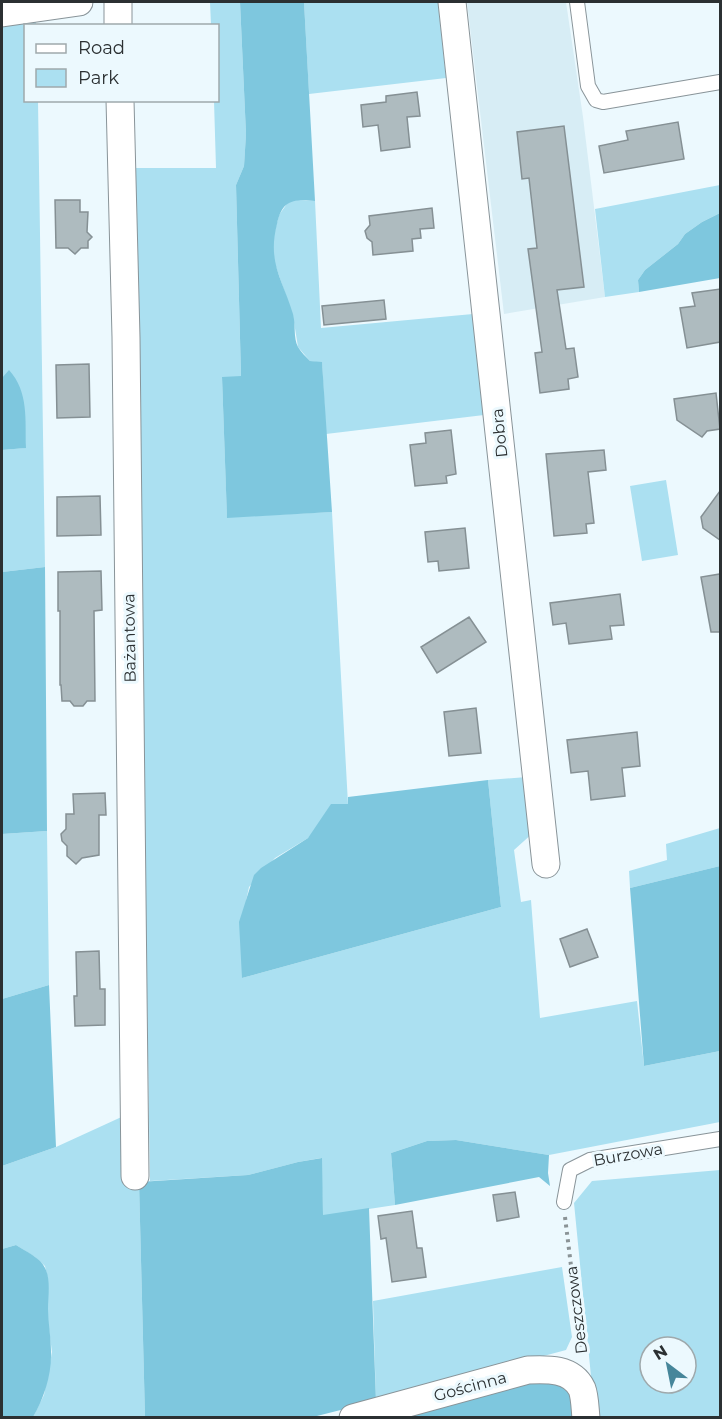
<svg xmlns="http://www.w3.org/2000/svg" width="722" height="1419" font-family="Montserrat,sans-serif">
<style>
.built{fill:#d7edf5}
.green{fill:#abe0f1;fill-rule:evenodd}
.forest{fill:#7ec7de}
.building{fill:#aebbbf;stroke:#859094;stroke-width:1.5}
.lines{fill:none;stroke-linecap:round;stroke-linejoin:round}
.lane-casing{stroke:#899499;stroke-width:16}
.street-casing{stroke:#899499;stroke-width:29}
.path{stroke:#8a9396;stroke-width:4;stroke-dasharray:3 4.5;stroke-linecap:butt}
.lane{stroke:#fff;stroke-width:14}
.street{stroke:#fff;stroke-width:27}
.labels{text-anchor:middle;stroke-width:6;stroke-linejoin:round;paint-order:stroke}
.street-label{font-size:16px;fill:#2b3032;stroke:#ecf9fe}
</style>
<rect width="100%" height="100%" fill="#ecf9fe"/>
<path class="built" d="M467,2H566L583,117L605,297L504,314Z"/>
<path class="green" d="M210,2H240L246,134L244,166L236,185L241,377H222L227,517L332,512L348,804L308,838L275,858L249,887L246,901L242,978L501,907L488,780L527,777L534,832L514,850L521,902L531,900L540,1018L637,1001L644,1066L720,1051V1122L549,1155L456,1140L427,1141L391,1153L395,1205L323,1216L321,1158L298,1162L248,1175L150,1181L134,168H216L214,101L218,100V26L211,25Z
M304,2H438L446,78L309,94Z
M36,20V25L26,26V100L38,101L45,567L2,572V450L25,448L2,378V26Z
M720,185V213L702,222L685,234L678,244L645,270L638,280L639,292L605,297L595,209Z
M298,200L315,201L321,328L473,314L484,415L326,434L322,363L310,361L298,347L293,316L275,264L272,242L279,215L289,201Z
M666,480L678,555L642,561L630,486Z
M720,828V866L630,888L629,871L667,860L666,844Z
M47,831L49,985L2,999V834Z
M128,1114L139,1182L145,1417H33L44,1395L52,1352L48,1322V1280L45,1266L35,1257L16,1245L2,1249V1166L56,1147Z
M720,1170V1417H595L574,1203L592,1181ZM650,1347H686V1383H650Z
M562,1267L572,1337L566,1350L376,1401L373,1301Z"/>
<path class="forest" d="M240,2H304L315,201C293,199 282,200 277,224C267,263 283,280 293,314C296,325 293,337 298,347C301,352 306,357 310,361L322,362L332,512L227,518L222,377L241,376L236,185L244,166L246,134Z
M720,213V278L639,292L638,280L645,270L678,244L685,234L702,222Z
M9,370C29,392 25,420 26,448L2,450V378Z
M45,567L47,831L2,834V572Z
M488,780L501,907L242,978L239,922L254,875L261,868L308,838L331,804H348V797Z
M720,866V1051L644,1066L630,888Z
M49,985L56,1147L2,1166V999Z
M456,1140L549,1155L548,1173L550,1186L539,1177L395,1205L391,1153L427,1141Z
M322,1158L323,1215L369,1208L376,1401L313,1417H145L139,1182L248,1175L298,1162Z
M16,1245C25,1251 41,1258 45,1268C51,1279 48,1297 48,1309C48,1323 51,1337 51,1351C52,1374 44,1398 33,1417H2V1249Z
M532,1378L555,1382L574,1397L577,1418H386Z"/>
<path class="building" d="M417,92L420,116L407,117L410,147L381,151L378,125L363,127L361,105L386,102V96Z
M678,122L684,159L604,173L599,146L628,140L626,131Z
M564,126L584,287L557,290L566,349L574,348L578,377L568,379L569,389L540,393L535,353L542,352L528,249L537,248L529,178L522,179L517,132Z
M55,200H80V212H88L87,232L92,237L88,241V248H81L75,254L68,248H56Z
M432,208L434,228L420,229L421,238L412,239L413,251L373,255L372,242L367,238L365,231L370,225L369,216Z
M720,289V342L687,348L680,308L695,306L692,293Z
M384,300L386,319L324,325L322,306Z
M89,364L90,417L57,418L56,365Z
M716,393L720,429L707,431L702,437L677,420L674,399Z
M451,430L456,474L446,476L447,483L415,486L410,445L426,443L425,433Z
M604,450L606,470L588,472L594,523L586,524L587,533L554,536L546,454Z
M720,491V540L703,528L701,517Z
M100,496L101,535L57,536V497Z
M465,528L469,568L439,571L438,561L428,562L425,532Z
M101,571L102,610L94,611L95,701H87L83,706H74L70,701H62L61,685H60V611H58V572Z
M720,574V632H711L701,577Z
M620,594L624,625L610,626L612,639L569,644L566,623L553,625L550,603Z
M469,617L486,642L437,673L421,647Z
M476,708L481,753L449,756L444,712Z
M637,732L640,766L622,768L625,796L591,800L588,771L571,773L567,740Z
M105,793L106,815H99V855L82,858L76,864L67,856V846L62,841L61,834L66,829V814H74L73,794Z
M587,929L598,957L570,967L560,939Z
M99,951L100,989H105V1025L75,1026L74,996H77L76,952Z
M515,1192L519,1217L497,1221L493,1195Z
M412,1211L417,1248H422L426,1277L392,1282L386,1238L381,1239L378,1216Z"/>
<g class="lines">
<g class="lane-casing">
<path id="lane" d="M577,2L588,86L596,100L603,102L720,82
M564,1202L570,1170L590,1160L720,1139"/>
</g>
<g class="street-casing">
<path id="street" d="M118,2V26
M452,2L546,864
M2,13L79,2
M120,100L126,337L135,1176
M353,1418L528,1370C547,1369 572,1368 582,1389C585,1397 585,1409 586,1418"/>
</g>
<path class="path" d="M565,1217L582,1355"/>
<use href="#lane" class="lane"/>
<use href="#street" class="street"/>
</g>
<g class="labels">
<g class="street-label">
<text transform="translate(499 433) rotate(-96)" y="6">Dobra</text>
<text transform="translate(129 638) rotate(-91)" y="6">Bażantowa</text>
<text transform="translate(628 1154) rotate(-10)" y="6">Burzowa</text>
<text transform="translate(576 1310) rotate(-97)" y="6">Deszczowa</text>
<text transform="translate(470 1386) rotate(-15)" y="6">Gościnna</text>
</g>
</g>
<rect width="722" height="1419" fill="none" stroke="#2b3032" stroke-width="6"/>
<rect x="24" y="24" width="195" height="78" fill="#ecf9fe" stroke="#9fa9ac" stroke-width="1.5"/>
<rect x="36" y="44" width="30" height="9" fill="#ffffff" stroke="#9fa9ac" stroke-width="1.5"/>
<text x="78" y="54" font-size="18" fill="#2b3032">Road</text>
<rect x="36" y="69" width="30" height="18" fill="#abe0f1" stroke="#9fa9ac" stroke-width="1.5"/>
<text x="78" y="84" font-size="18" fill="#2b3032">Park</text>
<g transform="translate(668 1365) rotate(328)"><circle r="28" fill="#ecf9fe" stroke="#9fa9ac" stroke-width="1.5"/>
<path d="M0-4.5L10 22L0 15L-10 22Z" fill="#46869a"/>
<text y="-9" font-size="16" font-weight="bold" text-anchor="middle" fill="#2b3032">N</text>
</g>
</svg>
